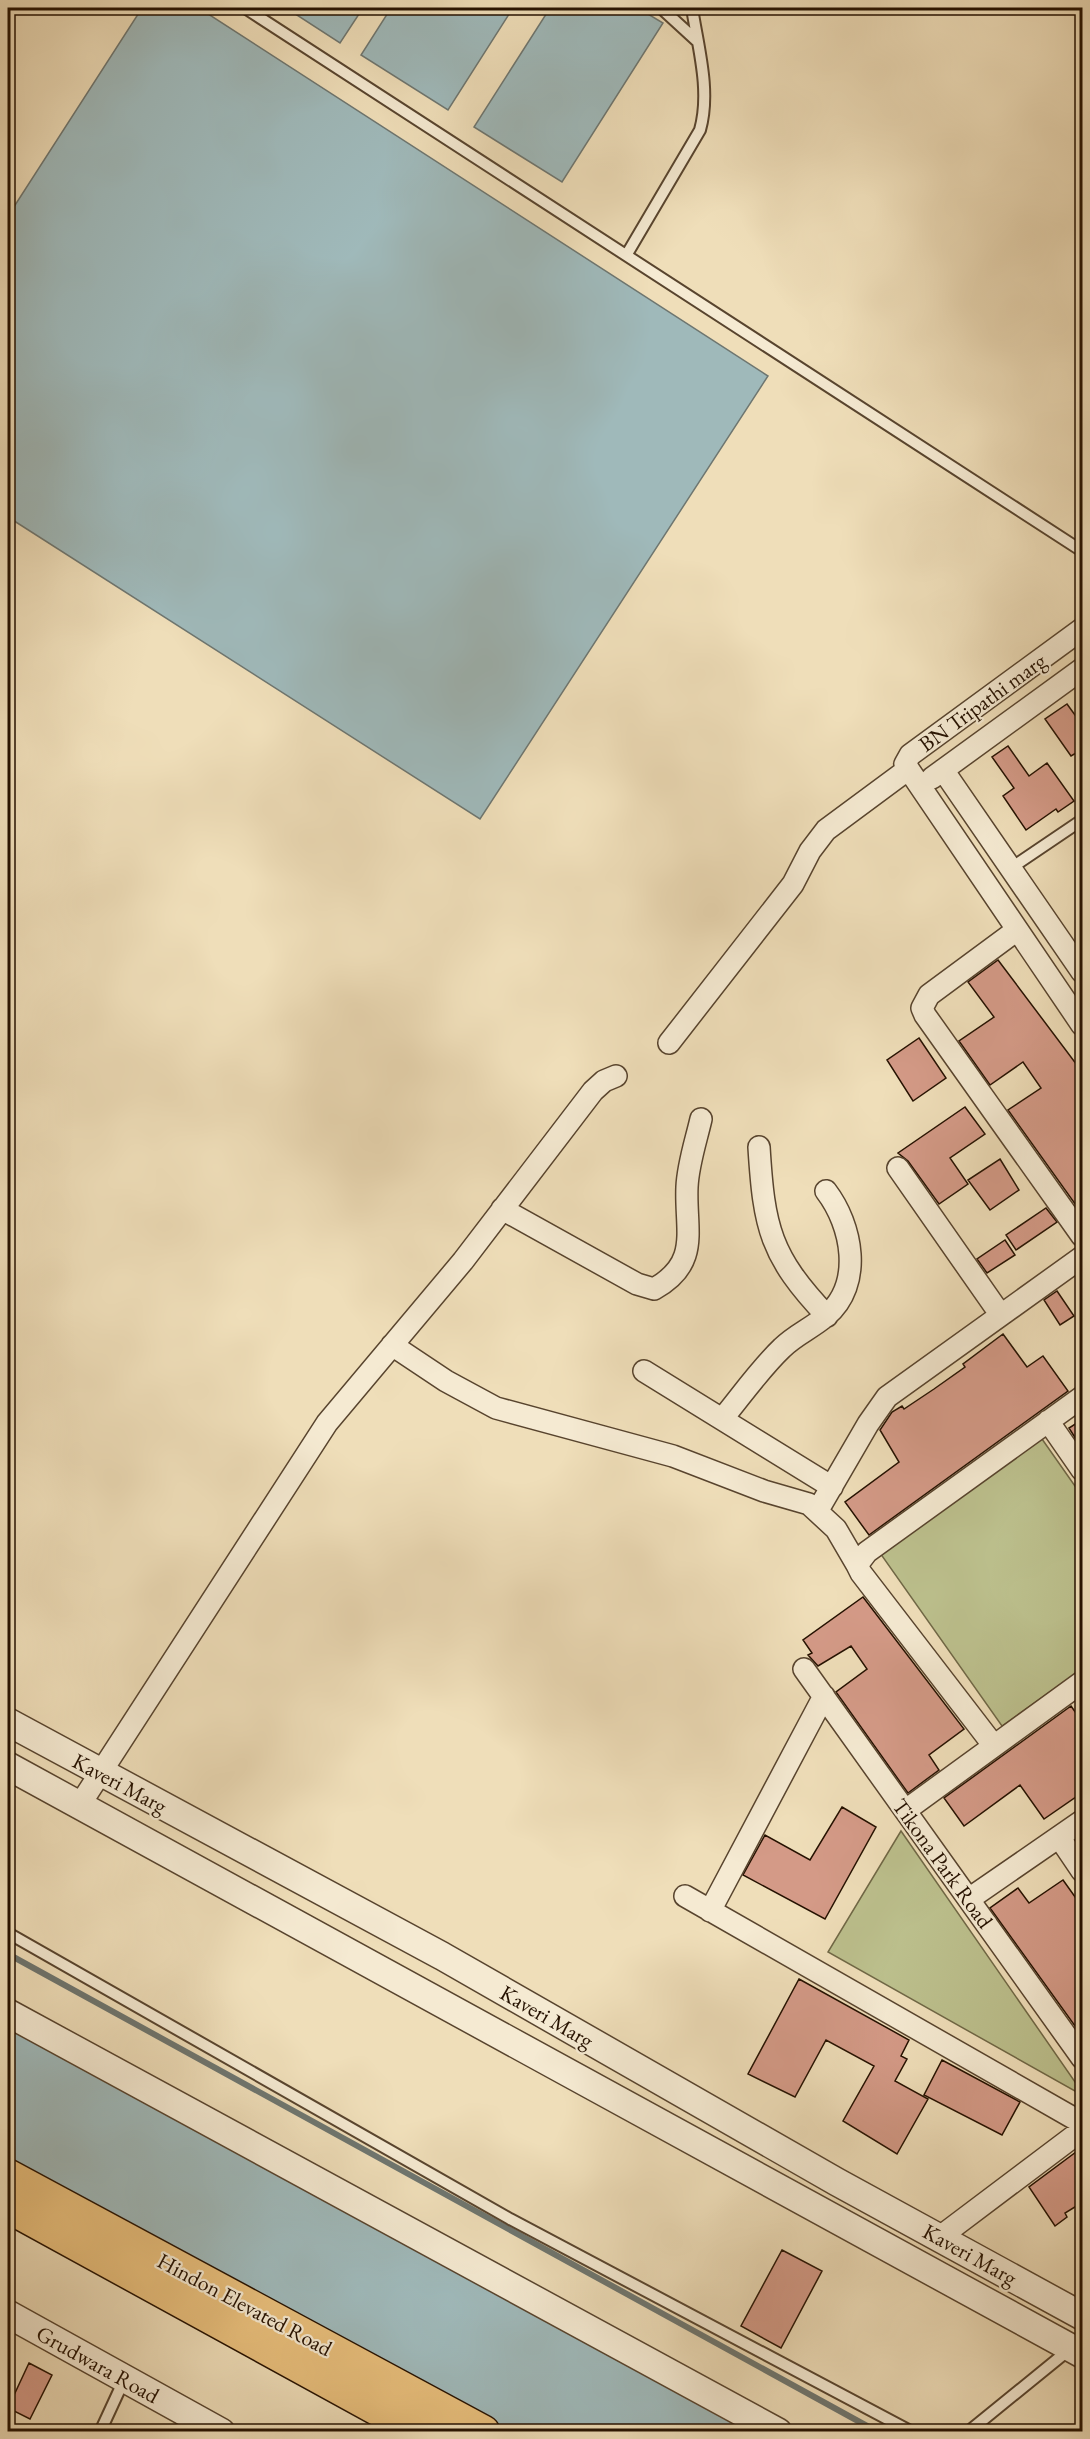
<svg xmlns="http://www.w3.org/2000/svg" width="1090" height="2439" font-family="'EB Garamond',serif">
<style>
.green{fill:#bcc08d;stroke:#706846;stroke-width:1.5}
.water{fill:#9fb9ba;stroke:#6e7670;stroke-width:1.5}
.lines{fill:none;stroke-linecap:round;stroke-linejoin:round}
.stream{stroke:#6e7670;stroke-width:6}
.building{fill:#d49a87;stroke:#251100;stroke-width:1.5}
.service-casing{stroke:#58442e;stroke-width:14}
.minor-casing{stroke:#58442e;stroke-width:24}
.tertiary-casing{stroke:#58442e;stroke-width:30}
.motorway-casing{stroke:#251100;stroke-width:36}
.service{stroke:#f5ead2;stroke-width:10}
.minor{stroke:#f5ead2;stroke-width:21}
.tertiary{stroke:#f5ead2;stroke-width:27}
.motorway{stroke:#e8bf7c;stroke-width:33}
.labels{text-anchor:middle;stroke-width:4.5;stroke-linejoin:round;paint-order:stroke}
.street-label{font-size:22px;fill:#251100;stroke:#f5ead2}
</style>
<rect width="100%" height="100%" fill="#efdeb9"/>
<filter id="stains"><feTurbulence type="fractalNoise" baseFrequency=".00333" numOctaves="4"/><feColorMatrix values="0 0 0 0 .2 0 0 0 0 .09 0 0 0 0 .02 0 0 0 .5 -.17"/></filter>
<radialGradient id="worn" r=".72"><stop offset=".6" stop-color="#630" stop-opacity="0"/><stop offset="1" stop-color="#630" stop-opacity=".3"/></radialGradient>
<path class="green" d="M1042,1439L1082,1496V1669L1002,1726L880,1553Z
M901,1831L1082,2092V2095L828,1952Z"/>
<path class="water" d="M142,8H199L768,376L480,819L8,517V216Z
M286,8H363L340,43Z
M391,8H513L448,110L361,55Z
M550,8H638L663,23L562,182L474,127Z
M8,2025L750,2431H498L8,2166Z"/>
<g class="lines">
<path class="stream" d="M8,1954L878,2432"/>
</g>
<path class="building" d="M1067,704L1083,726V749L1071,756L1045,719Z
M1008,746L1029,776L1047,763L1074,801L1058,812L1056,809L1026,830L1003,796L1014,788L992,757Z
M998,960L1083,1073V1215L1008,1110L1041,1088L1023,1062L990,1085L959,1041L994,1017L968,982Z
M919,1038L946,1078L913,1101L887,1060Z
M965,1107L985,1134L950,1158L968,1184L939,1204L908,1161L898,1153Z
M1000,1159L1019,1190L990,1210L968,1180Z
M1046,1208L1057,1222L1016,1250L1006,1235Z
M1005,1240L1015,1255L987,1273L977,1259Z
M1057,1291L1074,1316L1060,1325L1044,1300Z
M1003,1334L1027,1367L1043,1356L1068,1391L869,1535L845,1502L899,1462L880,1430L892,1412L902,1406L904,1409L934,1389L965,1367L963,1364Z
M1083,1419V1442L1079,1444L1069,1428Z
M863,1597L964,1729L929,1755L939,1770L908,1793L836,1692L867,1669L851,1646L818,1666L808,1655L812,1653L803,1640Z
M1071,1706L1083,1723V1792L1044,1819L1020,1785L964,1826L944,1798Z
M842,1807L876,1827L825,1919L743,1875L765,1835L810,1860Z
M1063,1880L1083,1908V2037L990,1908L1018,1888L1029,1903Z
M799,1979L909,2040L901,2056L907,2059L895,2081L928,2099L897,2154L843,2121L874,2066L826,2040L795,2097L748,2074Z
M942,2060L1020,2102L1002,2135L924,2095Z
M1076,2152L1083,2161V2202L1065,2213L1067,2217L1055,2226L1029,2187Z
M782,2250L822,2271L781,2348L741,2326Z
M29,2363L52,2375L30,2419L8,2408Z"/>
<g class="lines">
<g class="service-casing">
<path id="service" d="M245,8L1082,551
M661,8L697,41
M627,254L700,130C711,91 698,47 692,8
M1011,868L1082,820
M8,1933L510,2219L912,2432
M100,2432L124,2380
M968,2432L1070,2349"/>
</g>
<g class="minor-casing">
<path id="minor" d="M1082,629L910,755L905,764L1082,1025
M943,770L1082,972
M932,778L1082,669
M1017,930L929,995L922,1008L925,1015L1082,1236
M669,1043L793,884L810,851L826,830L907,770
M759,1147C764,1228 770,1256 827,1316
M898,1168L1000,1314
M502,1209L637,1284L654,1289C701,1263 685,1230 687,1187C688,1164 696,1141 701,1119
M392,1345L446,1381L496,1408L673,1456L764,1491L809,1504L836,1529L857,1565
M644,1371L832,1487
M723,1418C742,1395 760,1369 782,1348C795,1335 812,1328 826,1316C864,1284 852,1225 826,1191
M1048,1421L1082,1470
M818,1510L868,1424L887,1397L1082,1257
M804,1669L1082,2058
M994,1746L861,1573L857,1565L867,1552L1082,1397
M79,1806L327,1423L463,1261L593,1091L604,1081L616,1076
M906,1810L1082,1682
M1059,1837L1082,1871
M685,1896L1082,2123
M969,1899L1082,1821
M710,1911L824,1696
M940,2237L1082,2130"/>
</g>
<g class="tertiary-casing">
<path id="tertiary" d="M8,1722L442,1956L837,2182L1082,2316
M8,1766L1082,2354
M8,2013L778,2432
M8,2314L221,2432"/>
</g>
<g class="motorway-casing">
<path id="motorway" d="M8,2176L483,2432
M8,2206L420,2432"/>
</g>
<use href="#service" class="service"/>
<use href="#minor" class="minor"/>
<use href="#tertiary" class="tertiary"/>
<use href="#motorway" class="motorway"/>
</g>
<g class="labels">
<g class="street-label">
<text transform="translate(982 702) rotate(-36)" y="8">BN Tripathi marg</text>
<text transform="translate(120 1783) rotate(28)" y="8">Kaveri Marg</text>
<text transform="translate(943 1863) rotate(54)" y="8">Tikona Park Road</text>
<text transform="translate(547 2016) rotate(30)" y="8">Kaveri Marg</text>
<text transform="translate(970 2254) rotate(29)" y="8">Kaveri Marg</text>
<text transform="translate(245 2304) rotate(28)" y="8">Hindon Elevated Road</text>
<text transform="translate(98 2364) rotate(29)" y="8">Grudwara Road</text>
</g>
</g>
<rect width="1090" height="2439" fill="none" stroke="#efdeb9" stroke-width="30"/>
<rect x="9" y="9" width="1072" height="2421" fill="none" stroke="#251100" stroke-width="3"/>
<rect x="15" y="15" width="1060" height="2409" fill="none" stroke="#251100" stroke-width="1.5"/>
<rect width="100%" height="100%" filter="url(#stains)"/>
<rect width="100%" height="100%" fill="url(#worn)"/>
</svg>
